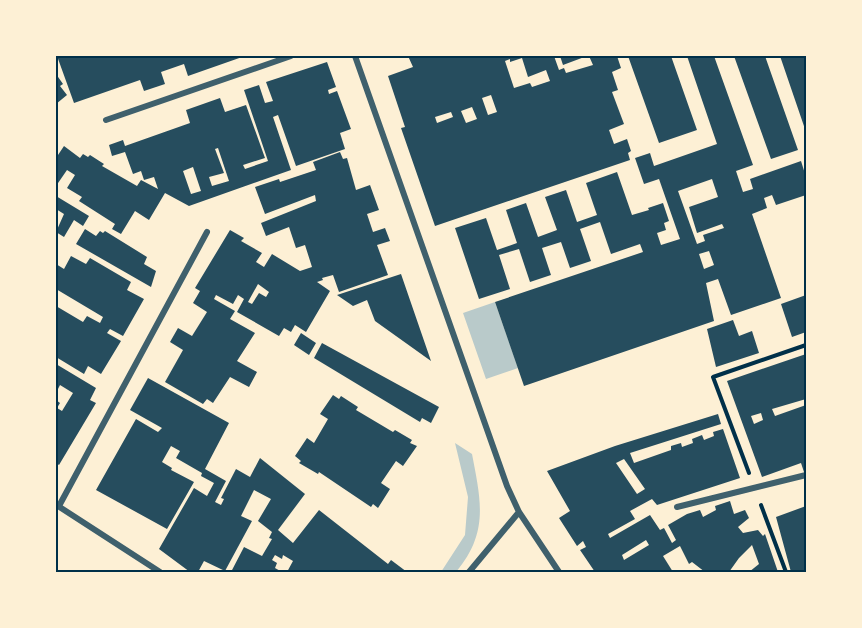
<svg xmlns="http://www.w3.org/2000/svg" width="862" height="628" font-family="Barlow,sans-serif">
<style>
.green{fill:#b9caca}
.building{fill:#264d5e;fill-rule:evenodd}
.lines{fill:none;stroke-linecap:round;stroke-linejoin:round}
.path{stroke:#003049;stroke-width:4}
.minor{stroke:#3f606c;stroke-width:6}
.neatline{fill:none;stroke:#003049;stroke-width:2}
</style>
<rect width="100%" height="100%" fill="#fdf0d5"/>
<path class="green" d="M495,302L518,368L486,379L463,313Z
M455,443L472,454C481,501 489,533 456,572H441L465,535L468,497Z"/>
<path class="building" d="M57,56H245L188,76L184,64L161,72L165,84L144,91L140,80L74,103Z
M408,56H554L559,70L564,68L566,73L593,65L589,56H617L621,68L612,72L618,90L612,92L624,124L609,130L614,144L627,139L631,151L628,153L630,160L435,226L401,128L405,127L388,76L413,67ZM522,58L528,77L546,70L550,81L532,87L530,83L514,88L505,61L510,59V62ZM491,95L497,112L488,115L482,98ZM472,107L477,119L466,123L461,111ZM451,112L453,117L437,123L435,117Z
M560,56H587L563,65Z
M628,56H671L697,130L659,143Z
M687,56H714L753,165L736,171L743,192L753,189L750,179L801,161L806,177V195L776,205L772,195L764,198L767,208L752,214L781,298L731,315L718,279L706,283L714,321L524,386L495,302L643,252L640,244L611,254L600,222L580,229L591,261L570,268L561,242L542,248L551,275L530,282L519,249L499,255L510,289L479,299L455,228L486,218L497,250L517,243L506,210L526,203L538,237L557,230L545,197L566,190L577,222L597,215L586,183L617,172L632,215L649,210L648,208L663,203L669,221L664,223L666,230L657,233L661,245L680,239L659,179L644,184L635,158L650,153L654,166L717,144ZM712,179L718,197L689,207L697,233L722,224L724,228L703,235L705,241L697,244L678,191ZM709,251L714,265L704,269L699,254Z
M734,56H765L798,150L771,159Z
M780,56H806V132Z
M327,62L336,87L328,90L329,94L337,91L351,129L340,133L345,149L296,166L278,115L273,117L291,170L189,206L165,193L149,220L135,211L121,234L112,229L115,224L79,201L82,197L67,188L75,175L67,170L56,186V158L64,146L80,158L83,154L88,157L90,155L104,164L102,166L137,186L141,180L158,189L154,177L144,180L141,171L133,174L125,152L112,156L109,145L123,140L125,146L190,123L186,110L220,98L225,112L246,105L265,158L243,165L245,169L268,161L244,90L259,85L265,103L273,101L266,82ZM218,148L229,181L212,186L209,177L224,173L215,149ZM193,167L201,191L191,194L183,171Z
M56,74L63,84L60,86L67,95L56,104Z
M340,152L343,159L347,158L356,190L370,185L379,210L367,214L373,232L385,228L390,241L377,245L388,275L339,292L333,275L322,278L323,280L317,282L330,291L306,332L295,325L291,332L284,328L279,336L237,312L244,299L238,295L233,304L216,295L214,299L235,311L230,319L255,333L237,361L257,372L249,387L230,377L213,403L207,399L203,404L165,382L183,350L170,342L178,328L192,336L207,312L193,303L200,291L195,288L230,230L244,238L241,241L262,253L256,262L264,267L272,254L300,271L312,267L305,245L296,248L289,227L266,236L261,223L316,201L315,195L265,214L255,187L279,179L280,182L316,170L313,162ZM258,284L269,292L266,297L259,293L252,304L248,302Z
M56,196L89,216L83,226L74,220L64,237L56,232L64,214L56,209Z
M85,229L96,236L100,231L103,233L105,231L147,257L144,264L156,271L151,287L76,244Z
M71,256L86,264L90,258L131,282L127,290L144,299L123,336L110,329L107,333L121,341L101,374L88,366L84,374L56,357V306L83,322L87,316L100,323L103,317L56,289V264L64,269Z
M401,274L431,361L375,321L367,300L353,306L337,295Z
M806,295V332L792,337L781,304Z
M733,320L739,336L752,331L759,353L716,367L707,329Z
M301,333L316,343L309,355L294,345Z
M322,343L439,407L431,423L422,418L420,422L314,358Z
M806,354V392H804L806,399L772,409L775,416L806,405V471L804,472L801,463L762,477L727,381ZM761,413L763,420L754,424L751,416Z
M56,364L96,388L90,400L96,403L59,465L56,463V400L60,403L57,408L62,411L73,393L60,385L56,393Z
M148,378L229,423L205,469L226,481L215,502L221,505L224,499L221,498L236,469L250,477L260,458L305,494L278,530L293,543L319,510L388,564L391,560L407,572H287L293,561L283,555L282,559L275,555L272,560L277,563L275,568L282,572H231L244,547L262,556L272,539L269,538L272,532L258,521L271,499L254,490L241,516L252,521L225,571L204,561L198,572H190L159,549L194,488L207,496L214,483L201,476L202,473L176,458L180,451L171,446L162,462L172,468L171,470L194,482L167,529L96,490L136,419L158,432L162,428L130,410Z
M333,395L339,399L341,396L358,407L356,410L393,432L395,430L412,440L410,443L417,446L403,466L396,461L381,483L390,489L378,508L373,504L371,507L319,472L318,474L299,463L301,461L295,456L307,438L314,443L328,419L320,414Z
M718,414L721,424L630,453L634,463L671,450V446L681,443L682,447L693,443L692,439L702,435L704,440L714,436L713,432L723,429L740,478L657,505L652,499L630,511L635,519L608,534L610,538L650,515L660,530L664,528L672,543L676,540L668,525L687,514L700,510L703,517L716,510L715,506L730,501L734,514L745,510L749,518L738,527L743,533L758,530L763,536L765,534L778,572H749L759,564L752,545L739,558L729,572H705L692,562L689,564L680,546L663,556L673,572H595L580,550L586,547L583,541L577,546L559,518L570,511L547,471L615,446ZM624,459L645,489L637,494L616,463ZM646,540L649,545L624,560L622,555Z
M806,506V572H791L776,517Z"/>
<g class="lines">
<path class="path" d="M749,473L713,377L806,345
M761,505L786,572"/>
<path class="minor" d="M355,56L507,486L519,512L559,572
M106,120L291,56
M58,506L160,572
M59,506L207,232
M677,507L806,475
M469,572L519,512"/>
</g>
<rect width="862" height="628" fill="none" stroke="#fdf0d5" stroke-width="114"/>
<rect x="57" y="57" width="748" height="514" class="neatline"/>
</svg>
